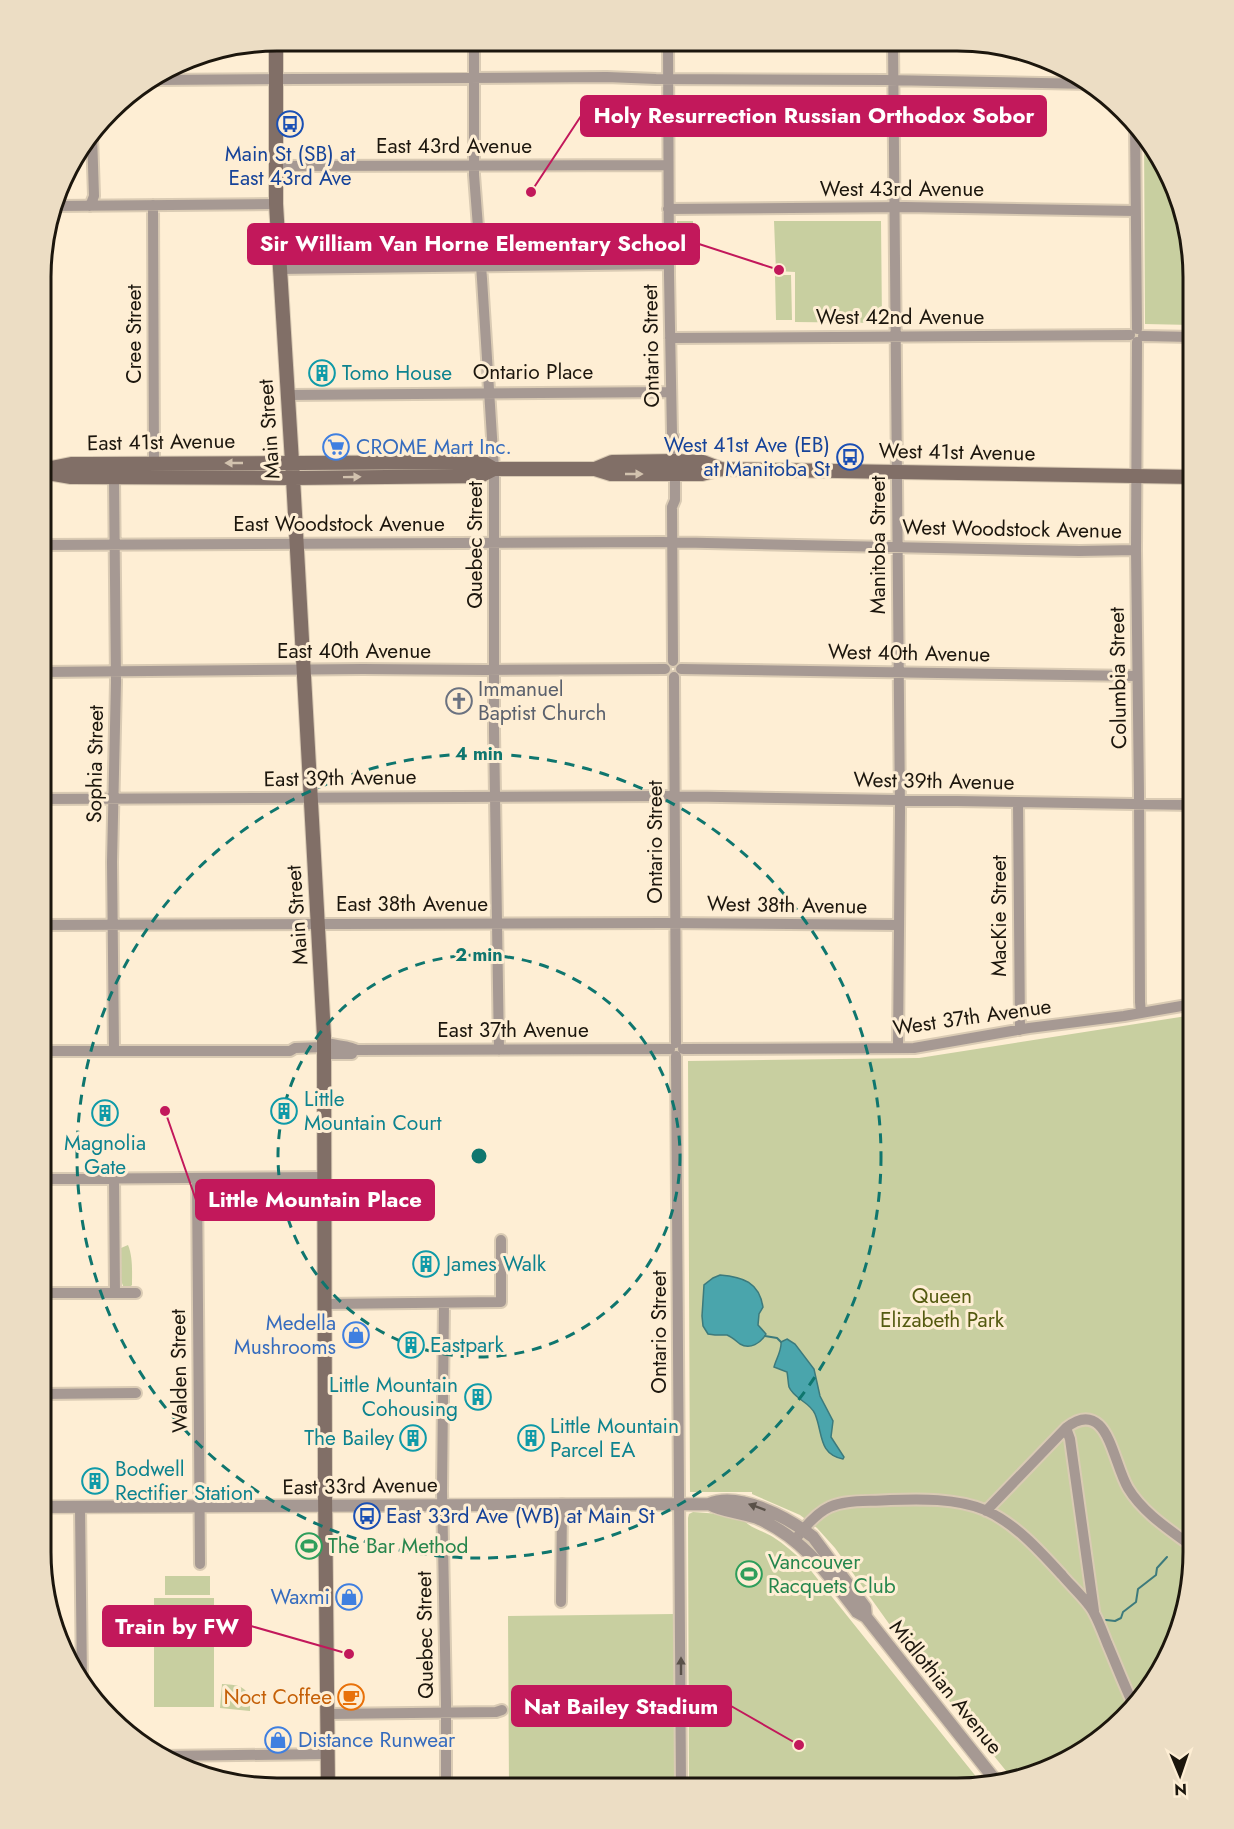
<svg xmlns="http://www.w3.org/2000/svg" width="1234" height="1829" font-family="Jost,sans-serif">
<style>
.green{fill:#c8cfa0}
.water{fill:#4aa5ac;stroke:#3c7a7c;stroke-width:1.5}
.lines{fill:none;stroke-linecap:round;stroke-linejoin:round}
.stream{stroke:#3c7a7c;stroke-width:2}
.minor-casing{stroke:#dacbb4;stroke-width:14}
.tertiary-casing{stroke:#dacbb4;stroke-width:15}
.secondary-casing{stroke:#dacbb4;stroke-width:16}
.minor{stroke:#a69993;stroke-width:10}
.tertiary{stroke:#a69993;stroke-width:12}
.secondary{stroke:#816f67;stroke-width:14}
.oneway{fill:#d2c2ae}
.oneway2{fill:#5a5149}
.ring{fill:none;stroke:#0f766e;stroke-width:3;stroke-dasharray:10 8}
.labels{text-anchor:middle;stroke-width:6;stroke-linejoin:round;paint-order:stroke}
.street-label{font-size:21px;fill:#1c160d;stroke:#feeed4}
.transit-label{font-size:21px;fill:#164399;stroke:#feeed4}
.culture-label{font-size:21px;fill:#0d838f;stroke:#feeed4;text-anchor:start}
.shop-label{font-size:21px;fill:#366cbe;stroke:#feeed4;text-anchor:start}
.worship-label{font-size:21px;fill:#5b616d;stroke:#feeed4;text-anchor:start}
.park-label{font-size:21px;fill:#545a10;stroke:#feeed4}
.leisure-label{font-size:21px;fill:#27864d;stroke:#feeed4;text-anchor:start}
.food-label{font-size:21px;fill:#c56008;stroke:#feeed4;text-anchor:end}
.rim{fill:none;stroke:#1c160d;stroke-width:3}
.centre{fill:#0f766e;stroke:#feeed4;stroke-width:3}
.ring-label{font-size:18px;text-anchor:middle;font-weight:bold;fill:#0f766e;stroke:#feeed4;stroke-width:6;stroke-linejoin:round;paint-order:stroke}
.leader{fill:none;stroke:#c2185b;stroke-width:2}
.callout-dot{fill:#c2185b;stroke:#feeed4;stroke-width:2}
.callout{fill:#c2185b;stroke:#c2185b;stroke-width:2}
.callout-label{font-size:22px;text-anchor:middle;font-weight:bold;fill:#fff}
</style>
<rect width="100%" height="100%" fill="#feeed4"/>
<path class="green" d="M1144,132L1175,186L1193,277V325L1145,324Z
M677,221H693V261H677Z
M774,221H881L882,323L795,322V272L776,271Z
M775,275H791L792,320H776Z
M1193,1015V1567L1181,1628L1153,1683L1113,1730L1048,1770L1014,1777L1009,1771L1007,1772L907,1649L835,1548L817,1528L800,1515L752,1494V1492H690L688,1061L919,1058Z
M128,1245C133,1257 132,1272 132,1285L129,1288L123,1286L121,1280V1248Z
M693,1512L720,1514L743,1519C749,1528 764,1531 773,1537C784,1544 794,1553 804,1562L982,1784L957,1788H689L688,1518L689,1514Z
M165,1576H210V1595H165Z
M154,1598H214V1707H154Z
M674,1614L675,1788L509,1787L508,1616Z
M222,1684C243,1685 251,1688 250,1711L220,1708Z"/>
<path class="water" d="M720,1275C743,1277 759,1282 763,1307L759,1314L758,1325L766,1334C761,1343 750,1350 740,1344C736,1341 732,1337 727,1335H715L708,1334L703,1326L702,1316L704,1285L713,1278Z
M787,1339L795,1344L814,1369L820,1396L833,1421L831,1437L844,1457L843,1459C818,1454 823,1433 815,1414C810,1402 794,1399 789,1387C788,1383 788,1377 787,1372L774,1367C776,1359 782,1350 781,1342Z"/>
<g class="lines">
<path class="stream" d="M765,1336L777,1338L781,1342
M1106,1620L1115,1621L1121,1618L1123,1612L1136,1602L1138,1589L1156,1575L1157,1568L1167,1557"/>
<g class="minor-casing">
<path id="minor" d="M474,41V175L482,279L494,469V732L499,1050
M668,42L669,275L672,434L675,440V461
M893,42L900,811L898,1048
M155,80L607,77L656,79L885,80L1092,84
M1135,123L1137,329
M275,166L668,165
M153,205L154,463
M56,206L276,204
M90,206L94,196L92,135
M668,209L905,207L1135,211
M279,269L669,264
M1143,336L1193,337
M670,338L1130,335
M1137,342L1136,550L1139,794L1140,1002L1141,1013
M288,395L671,392
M42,545L662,542L1079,551L1136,550
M673,661L672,507L675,500V474
M681,669L1137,676
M42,672L363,669L485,670L665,669
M674,677L676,1043
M42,799L664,796L1193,805
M1018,802L1020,1030
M41,925L664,923L898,925
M324,1042C334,1046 350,1045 357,1050L670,1049
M683,1049L914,1048L1029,1028L1124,1016L1193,1004
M114,1050L112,862L116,682L114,478
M41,1051H290L295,1048L324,1047
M324,1054H352
M676,1056L681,1788
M114,1178L115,1293
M197,1178L200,1564
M41,1179L325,1177
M41,1293H136
M444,1303L442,1491L446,1702V1787
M326,1304L501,1302V1240
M41,1394L136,1393
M1066,1428L1070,1439L1094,1611
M80,1507L82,1683
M986,1511L1066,1428C1076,1420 1088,1415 1099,1425C1112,1437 1118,1471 1128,1488C1143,1513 1170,1530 1193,1547
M795,1540C827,1496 840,1503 890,1500C920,1499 956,1498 985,1510C1015,1523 1040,1551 1062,1575C1070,1585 1089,1602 1094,1613C1099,1622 1103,1633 1107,1643C1116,1664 1124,1685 1134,1706
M561,1602L562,1504
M327,1714L496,1712L502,1710
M161,1756L328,1754"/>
</g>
<g class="tertiary-casing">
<path id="tertiary" d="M709,1504C723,1512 741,1512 757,1518C802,1537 828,1574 857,1612L866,1617L996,1781
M41,1507L709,1504C739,1491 789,1518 813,1537L865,1607L866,1617"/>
</g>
<g class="secondary-casing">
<path id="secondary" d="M276,41V204L293,478L324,1036L325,1490L328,1787
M46,469L71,464H87L482,462L494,469
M595,469L612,462L675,461L703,462L721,469
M42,472L71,477L293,478L480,476L494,469H595L611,474H702L721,469L1193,477"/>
</g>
<use href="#minor" class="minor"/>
<use href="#tertiary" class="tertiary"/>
<use href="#secondary" class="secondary"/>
</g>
<defs><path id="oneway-solid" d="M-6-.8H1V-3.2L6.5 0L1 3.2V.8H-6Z" transform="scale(1.5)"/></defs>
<g class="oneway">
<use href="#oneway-solid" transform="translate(234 463) rotate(180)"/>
<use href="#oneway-solid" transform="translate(634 474)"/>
<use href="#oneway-solid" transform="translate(352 477) rotate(-1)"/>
</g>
<g class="oneway2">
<use href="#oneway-solid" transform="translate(757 1507) rotate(-160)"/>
<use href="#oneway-solid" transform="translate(681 1666) rotate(-90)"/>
</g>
<g class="ring">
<circle cx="479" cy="1156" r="201"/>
<circle cx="479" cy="1156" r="402"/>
</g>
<defs>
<g id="bus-ring" transform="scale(1.35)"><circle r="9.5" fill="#feeed4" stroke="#1a4fb4" stroke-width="1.5"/><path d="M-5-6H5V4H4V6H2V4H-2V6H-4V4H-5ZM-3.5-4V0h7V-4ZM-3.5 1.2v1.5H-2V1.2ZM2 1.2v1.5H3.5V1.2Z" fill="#1a4fb4"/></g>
<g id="building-ring" transform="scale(1.35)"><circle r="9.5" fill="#feeed4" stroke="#0f9aa8" stroke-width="1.5"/><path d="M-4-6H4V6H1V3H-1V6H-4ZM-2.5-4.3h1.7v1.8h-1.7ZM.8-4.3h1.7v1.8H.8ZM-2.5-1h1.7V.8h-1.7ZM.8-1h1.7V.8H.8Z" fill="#0f9aa8"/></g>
<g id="supermarket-ring" transform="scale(1.35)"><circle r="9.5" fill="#feeed4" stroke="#3f7fe0" stroke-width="1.5"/><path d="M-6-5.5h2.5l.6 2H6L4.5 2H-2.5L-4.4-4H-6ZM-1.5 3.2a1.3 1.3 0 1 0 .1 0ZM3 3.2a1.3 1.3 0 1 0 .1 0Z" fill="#3f7fe0"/></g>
<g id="church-ring" transform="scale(1.35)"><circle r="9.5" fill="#feeed4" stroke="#6b7280" stroke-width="1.5"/><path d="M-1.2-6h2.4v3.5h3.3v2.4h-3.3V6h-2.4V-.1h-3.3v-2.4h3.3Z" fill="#6b7280"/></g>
<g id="shop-ring" transform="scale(1.35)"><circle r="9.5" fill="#feeed4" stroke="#3f7fe0" stroke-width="1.5"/><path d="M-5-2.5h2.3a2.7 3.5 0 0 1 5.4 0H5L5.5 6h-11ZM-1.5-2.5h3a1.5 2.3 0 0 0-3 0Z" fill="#3f7fe0"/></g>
<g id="stadium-ring" transform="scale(1.35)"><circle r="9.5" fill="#feeed4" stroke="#2e9e5b" stroke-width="1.5"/><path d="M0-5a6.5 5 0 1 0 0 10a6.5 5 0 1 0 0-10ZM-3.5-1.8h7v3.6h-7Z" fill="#2e9e5b"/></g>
<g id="cafe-ring" transform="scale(1.35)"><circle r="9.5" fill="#feeed4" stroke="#e8710a" stroke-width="1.5"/><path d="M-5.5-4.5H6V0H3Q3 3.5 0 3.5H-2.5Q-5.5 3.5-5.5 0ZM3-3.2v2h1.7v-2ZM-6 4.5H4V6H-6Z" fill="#e8710a"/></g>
</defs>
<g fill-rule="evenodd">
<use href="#bus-ring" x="290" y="124"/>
<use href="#building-ring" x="322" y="373"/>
<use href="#supermarket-ring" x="336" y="447"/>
<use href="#bus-ring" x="850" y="457"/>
<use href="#church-ring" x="459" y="701"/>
<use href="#building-ring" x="284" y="1111"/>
<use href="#building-ring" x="105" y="1113"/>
<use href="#building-ring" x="426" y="1264"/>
<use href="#shop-ring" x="356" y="1335"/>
<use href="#building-ring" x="411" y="1345"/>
<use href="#building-ring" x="478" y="1397"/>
<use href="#building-ring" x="413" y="1438"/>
<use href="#building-ring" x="531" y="1438"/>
<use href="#building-ring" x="95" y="1481"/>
<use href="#bus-ring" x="367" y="1516"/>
<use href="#stadium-ring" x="309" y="1546"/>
<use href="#stadium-ring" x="749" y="1574"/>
<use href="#shop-ring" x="349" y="1597"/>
<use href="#cafe-ring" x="351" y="1697"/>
<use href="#shop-ring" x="278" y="1740"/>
</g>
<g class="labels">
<g class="street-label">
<text x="454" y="153">East 43rd Avenue</text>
<text x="902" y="196">West 43rd Avenue</text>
<text x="900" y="324">West 42nd Avenue</text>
<text transform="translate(134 334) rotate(-90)" y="7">Cree Street</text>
<text transform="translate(651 346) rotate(-91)" y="7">Ontario Street</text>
<text x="533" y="379">Ontario Place</text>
<text transform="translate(269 429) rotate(-94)" y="7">Main Street</text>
<text transform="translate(161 442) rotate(-1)" y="7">East 41st Avenue</text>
<text transform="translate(957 452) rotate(1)" y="7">West 41st Avenue</text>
<text x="339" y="531">East Woodstock Avenue</text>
<text transform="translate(1012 529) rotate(1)" y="7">West Woodstock Avenue</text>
<text transform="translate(475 545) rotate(-90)" y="7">Quebec Street</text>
<text transform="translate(878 545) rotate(-90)" y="7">Manitoba Street</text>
<text x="354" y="658">East 40th Avenue</text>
<text transform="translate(909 653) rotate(1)" y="7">West 40th Avenue</text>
<text transform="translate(1118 678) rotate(-91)" y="7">Columbia Street</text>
<text transform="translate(95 764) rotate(-89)" y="7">Sophia Street</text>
<text transform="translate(340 778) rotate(-1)" y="7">East 39th Avenue</text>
<text transform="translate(934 781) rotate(1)" y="7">West 39th Avenue</text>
<text transform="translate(655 842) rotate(-90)" y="7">Ontario Street</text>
<text x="412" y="911">East 38th Avenue</text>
<text transform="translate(787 905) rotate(1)" y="7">West 38th Avenue</text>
<text transform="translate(297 915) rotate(-94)" y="7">Main Street</text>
<text transform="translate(999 916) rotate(-90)" y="7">MacKie Street</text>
<text transform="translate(972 1017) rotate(-8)" y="7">West 37th Avenue</text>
<text x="513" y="1037">East 37th Avenue</text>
<text transform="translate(659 1332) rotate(-90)" y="7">Ontario Street</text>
<text transform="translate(179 1371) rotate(-91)" y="7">Walden Street</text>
<text transform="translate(360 1486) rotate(-1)" y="7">East 33rd Avenue</text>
<text transform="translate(425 1635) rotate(-91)" y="7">Quebec Street</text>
<text transform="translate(946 1687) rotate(51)" y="7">Midlothian Avenue</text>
</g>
<g class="transit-label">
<text x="290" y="161">Main St (SB) at<tspan x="290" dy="24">East 43rd Ave</tspan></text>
<text x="830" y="452" text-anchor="end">West 41st Ave (EB)<tspan x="830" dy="24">at Manitoba St</tspan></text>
<text x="386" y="1523" text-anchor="start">East 33rd Ave (WB) at Main St</text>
</g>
<g class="culture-label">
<text x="342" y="380">Tomo House</text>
<text x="304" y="1106">Little<tspan x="304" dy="24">Mountain Court</tspan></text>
<text x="105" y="1150" text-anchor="middle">Magnolia<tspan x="105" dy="24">Gate</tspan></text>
<text x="446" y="1271">James Walk</text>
<text x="430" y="1352">Eastpark</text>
<text x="458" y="1392" text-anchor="end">Little Mountain<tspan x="458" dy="24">Cohousing</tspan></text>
<text x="550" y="1433">Little Mountain<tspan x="550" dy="24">Parcel EA</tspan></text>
<text x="394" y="1445" text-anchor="end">The Bailey</text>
<text x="115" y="1476">Bodwell<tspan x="115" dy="24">Rectifier Station</tspan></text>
</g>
<g class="shop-label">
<text x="356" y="454">CROME Mart Inc.</text>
<text x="336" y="1330" text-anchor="end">Medella<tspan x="336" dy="24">Mushrooms</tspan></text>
<text x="330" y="1604" text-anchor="end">Waxmi</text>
<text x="298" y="1747">Distance Runwear</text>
</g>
<g class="worship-label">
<text x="478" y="696">Immanuel<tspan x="478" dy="24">Baptist Church</tspan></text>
</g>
<g class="park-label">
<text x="942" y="1303">Queen<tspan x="942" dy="24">Elizabeth Park</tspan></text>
</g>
<g class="leisure-label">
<text x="328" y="1553">The Bar Method</text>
<text x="768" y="1569">Vancouver<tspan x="768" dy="24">Racquets Club</tspan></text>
</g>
<g class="food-label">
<text x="332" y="1704">Noct Coffee</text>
</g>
</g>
<path d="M0 0H1234V1829H0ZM277 51H957A226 226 0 0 1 1183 277V1552A226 226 0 0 1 957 1778H277A226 226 0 0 1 51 1552V277A226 226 0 0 1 277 51Z" fill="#ecddc4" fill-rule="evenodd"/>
<path class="rim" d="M277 51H957A226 226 0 0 1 1183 277V1552A226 226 0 0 1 957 1778H277A226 226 0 0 1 51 1552V277A226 226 0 0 1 277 51Z"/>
<circle cx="479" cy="1156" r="9" class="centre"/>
<g class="ring-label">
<text x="479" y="760">4 min</text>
<text x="479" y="961">2 min</text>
</g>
<path class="leader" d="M531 192L581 116M779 270L699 244M165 1111L196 1200M349 1654L251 1626M799 1745L731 1706"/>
<g class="callout-dot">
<circle cx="531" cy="192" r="6"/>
<circle cx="779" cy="270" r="6"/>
<circle cx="165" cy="1111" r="6"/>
<circle cx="349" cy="1654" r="6"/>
<circle cx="799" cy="1745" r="6"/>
</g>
<g class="callout">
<rect x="581" y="96" width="465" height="40" rx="6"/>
<rect x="248" y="224" width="451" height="40" rx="6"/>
<rect x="196" y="1180" width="238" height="40" rx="6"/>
<rect x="103" y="1606" width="148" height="40" rx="6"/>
<rect x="512" y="1686" width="219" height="40" rx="6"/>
</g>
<g class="callout-label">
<text x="814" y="123">Holy Resurrection Russian Orthodox Sobor</text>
<text x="473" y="251">Sir William Van Horne Elementary School</text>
<text x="315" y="1207">Little Mountain Place</text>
<text x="177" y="1634">Train by FW</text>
<text x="621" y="1714">Nat Bailey Stadium</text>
</g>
<g transform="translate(1180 1775) rotate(178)" stroke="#feeed4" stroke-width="4.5" paint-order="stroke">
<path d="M0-4.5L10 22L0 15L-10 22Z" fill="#1c160d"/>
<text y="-9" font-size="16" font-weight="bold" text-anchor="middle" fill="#1c160d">N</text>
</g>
</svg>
